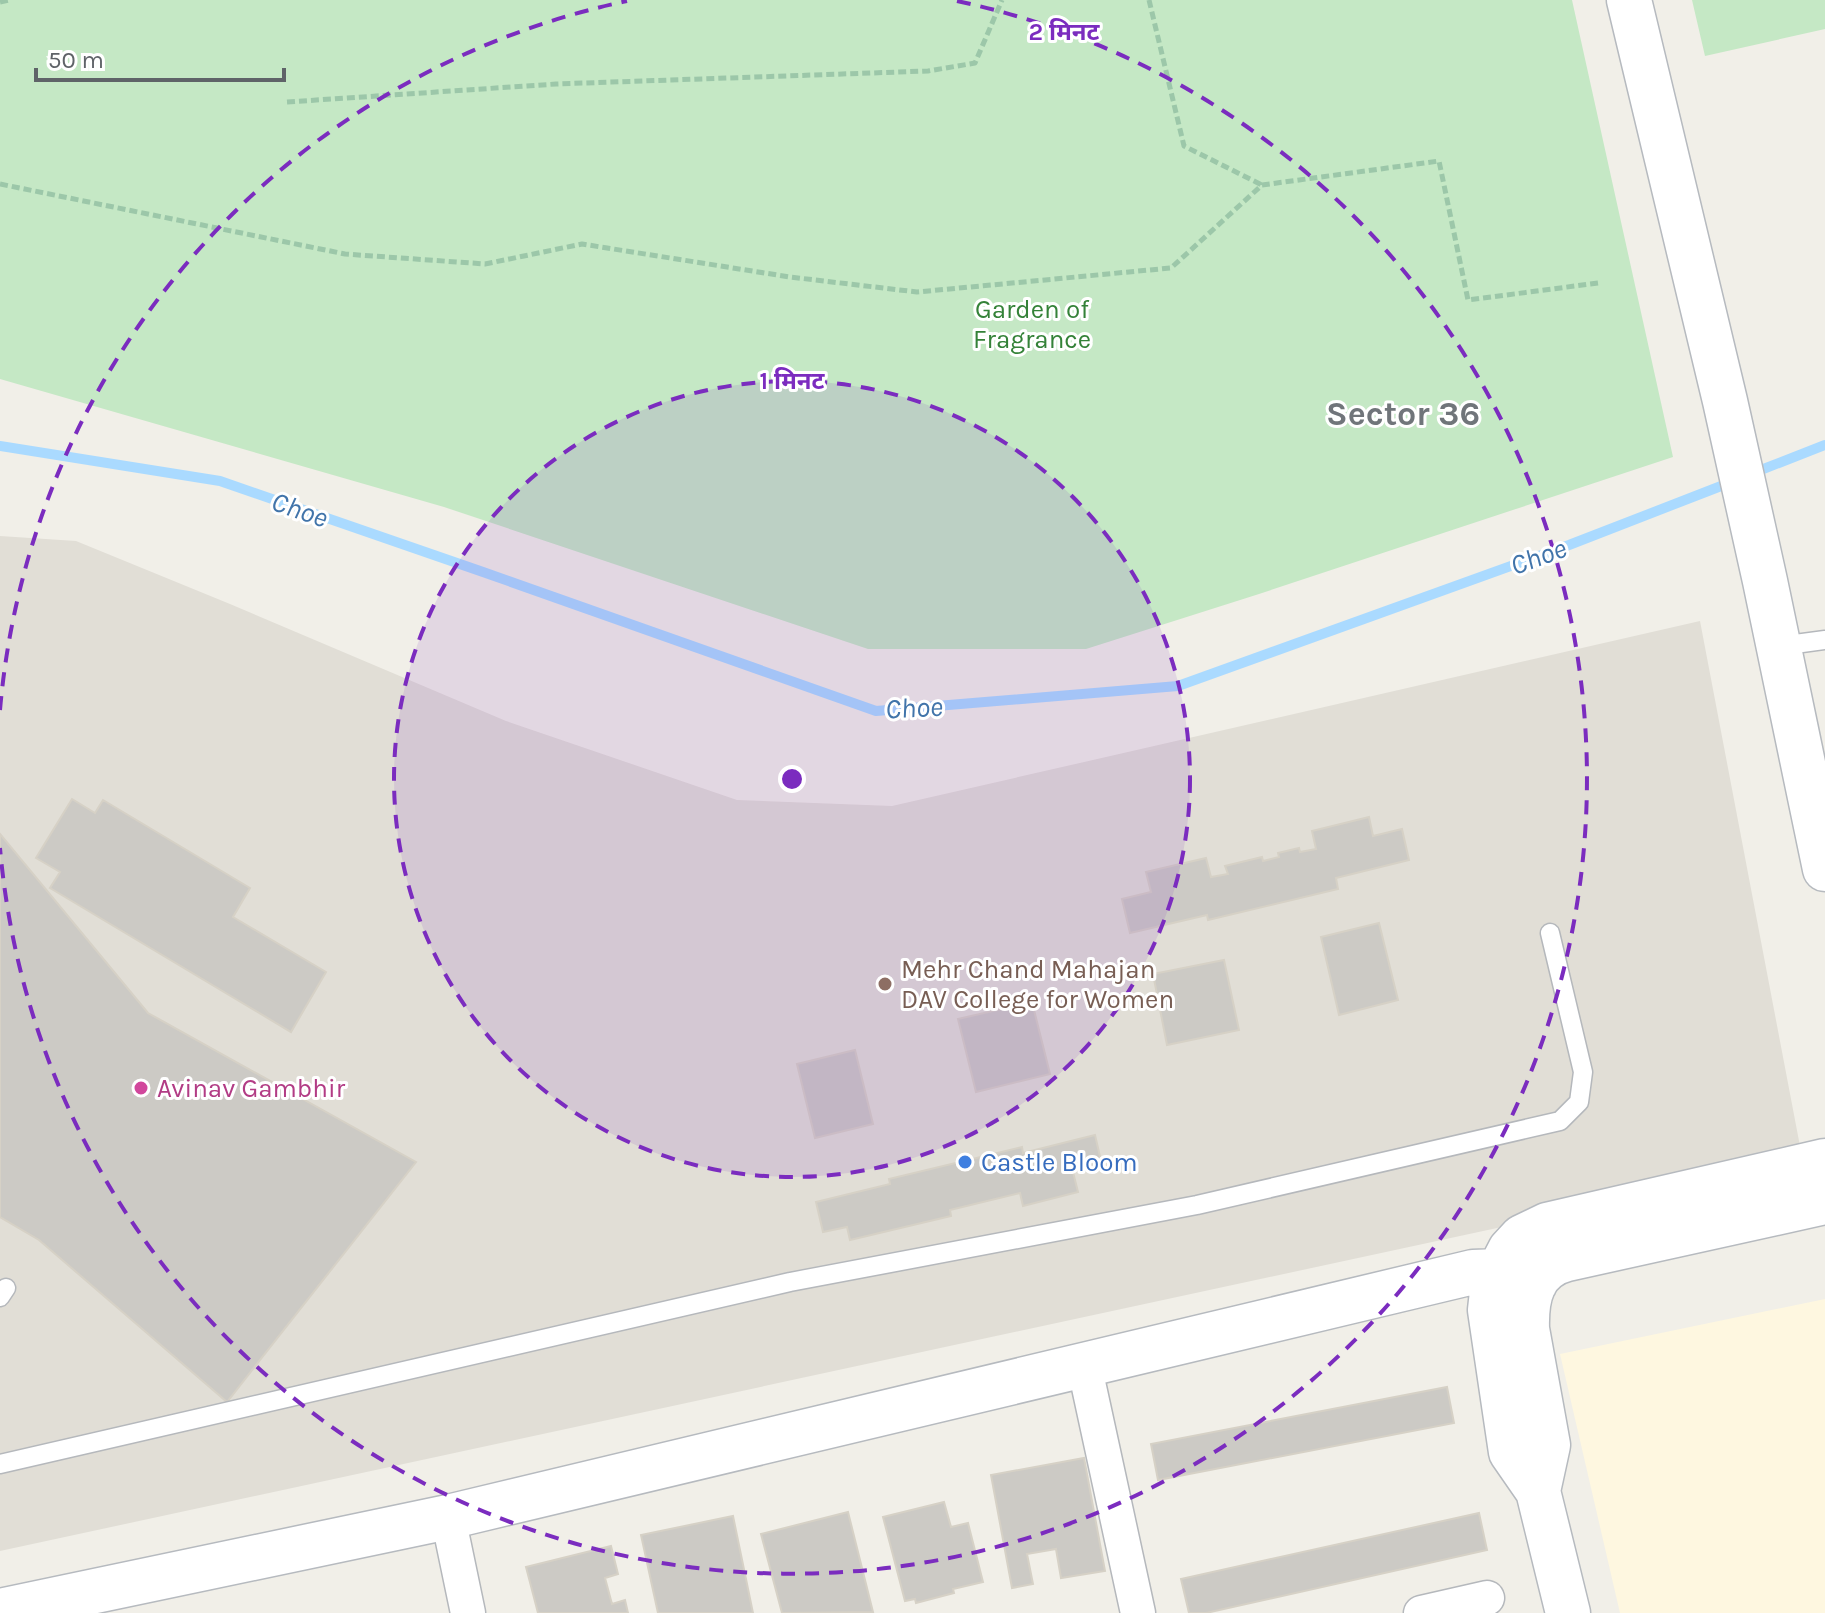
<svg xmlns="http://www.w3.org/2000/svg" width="1825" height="1613" font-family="Karla,'Noto Sans Devanagari',sans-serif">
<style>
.commercial{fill:#fef7e0}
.education{fill:#e1ded6}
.green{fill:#c5e8c5}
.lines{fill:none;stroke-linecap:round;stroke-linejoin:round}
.stream{stroke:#aadaff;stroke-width:10}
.building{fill:#cccac5;stroke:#d6d1c6;stroke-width:2}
.lane-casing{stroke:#b5b8bc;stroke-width:21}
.street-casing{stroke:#b5b8bc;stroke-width:37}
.secondary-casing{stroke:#b6babf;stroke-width:47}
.path{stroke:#9cc7a9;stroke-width:5;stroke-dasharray:8 4;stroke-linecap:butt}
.lane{stroke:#fff;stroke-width:18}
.street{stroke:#fff;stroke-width:34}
.secondary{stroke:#fff;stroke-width:44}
.ring{fill:none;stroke:#7b2cbf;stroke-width:4;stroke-dasharray:14 10}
.education-dot{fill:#8d6e63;stroke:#fff;stroke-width:3}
.hotel-dot{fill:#d1479c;stroke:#fff;stroke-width:3}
.shop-dot{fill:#3f7fe0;stroke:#fff;stroke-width:3}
.labels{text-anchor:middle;stroke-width:6;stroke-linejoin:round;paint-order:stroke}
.park-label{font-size:26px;fill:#348238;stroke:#fff}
.education-label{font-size:26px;fill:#785e54;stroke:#fff;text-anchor:start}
.hotel-label{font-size:26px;fill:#b23c85;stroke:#fff;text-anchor:start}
.shop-label{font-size:26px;fill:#366cbe;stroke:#fff;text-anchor:start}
.water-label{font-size:28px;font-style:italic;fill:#4174aa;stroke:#fff}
.district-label{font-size:34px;font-weight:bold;fill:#70757a;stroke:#fff}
.centre{fill:#7b2cbf;stroke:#fff;stroke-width:4}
.ring-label{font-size:24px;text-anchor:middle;font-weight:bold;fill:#7b2cbf;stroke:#fff;stroke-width:6;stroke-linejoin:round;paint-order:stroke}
</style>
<rect width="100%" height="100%" fill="#f1efe8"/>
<path class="commercial" d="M1825,1299V1613H1620L1560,1354Z"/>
<path class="education" d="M0,536L76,541L230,604L506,721L737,800L892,806L1700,621L1803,1162L0,1551Z"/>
<path class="green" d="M0,0H1572L1673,457L1259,594L1086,649H868L444,507L0,379Z
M1692,0H1825V29L1705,56Z"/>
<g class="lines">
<path class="stream" d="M0,446L220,481L483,572L876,711L1178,686L1569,545L1734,481
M1753,473L1825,445"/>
</g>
<path class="building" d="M72,799L95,813L103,800L250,888L233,917L326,972L291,1032L50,888L60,872L36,858Z
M1369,817L1373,836L1402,829L1409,860L1336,878L1338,889L1208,920L1207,915L1130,933L1122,899L1151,892L1146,872L1206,858L1211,877L1228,874L1225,866L1262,857L1263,861L1279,857L1278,853L1299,848L1300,852L1316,849L1312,831Z
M0,834L148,1013L416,1162L227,1402L39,1240L0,1217Z
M1379,923L1398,1000L1339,1015L1321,937Z
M1224,960L1239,1030L1167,1045L1153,974Z
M1032,1002L1050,1074L976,1092L958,1019Z
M855,1050L873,1124L815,1138L797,1064Z
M1095,1135L1102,1165L1073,1172L1078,1192L1023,1206L1020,1193L950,1210L951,1216L850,1240L847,1227L823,1232L816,1202L890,1184L889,1179L1022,1147L1023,1153Z
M1447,1387L1454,1423L1158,1480L1151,1444Z
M1084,1458L1105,1571L1061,1578L1056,1549L1027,1554L1033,1584L1012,1588L991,1475Z
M944,1502L951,1527L968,1523L983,1582L953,1589L954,1593L916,1603L915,1599L905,1601L883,1517Z
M848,1512L873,1612L782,1613L761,1534Z
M1479,1513L1487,1550L1206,1613H1189L1181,1579Z
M733,1516L753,1613H658L641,1535Z
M611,1546L618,1574L605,1578L612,1604L625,1600L628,1613H538L526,1567Z"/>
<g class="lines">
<g class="lane-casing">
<path id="lane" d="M1780,646L1825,640
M0,1297L6,1288
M0,1464L790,1282L1197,1205L1560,1121L1579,1102L1583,1072L1550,933"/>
</g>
<g class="street-casing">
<path id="street" d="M1084,1364L1138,1613
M448,1517L468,1613
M1421,1613L1487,1598"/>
</g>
<g class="secondary-casing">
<path id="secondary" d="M1629,0L1725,401L1765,581L1825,869
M1538,1491L1548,1445L1527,1329C1526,1297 1532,1268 1567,1259L1825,1202
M0,1611L448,1517L1473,1272L1499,1271L1535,1283
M1568,1613L1538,1491L1511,1452L1490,1310L1493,1283L1510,1250L1522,1237L1547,1225L1825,1161"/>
</g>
<path class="path" d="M1149,0L1184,146L1262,185
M0,2L9,0
M287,102L556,84L928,71L975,63L1002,0
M0,184L345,254L485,264L582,244L790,277L917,292L1171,268L1262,185L1439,161L1468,300L1598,283"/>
<use href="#lane" class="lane"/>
<use href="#street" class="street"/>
<use href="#secondary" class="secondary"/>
</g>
<circle cx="792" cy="779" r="398" fill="#7b2cbf" fill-opacity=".12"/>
<g class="ring">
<circle cx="792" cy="779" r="398"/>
<path d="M0 710A795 795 0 0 1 627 1M957 1A795 795 0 1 1 0 848"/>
</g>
<circle class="education-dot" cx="885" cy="984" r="8"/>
<circle class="hotel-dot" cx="141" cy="1088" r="8"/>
<circle class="shop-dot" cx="965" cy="1162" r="8"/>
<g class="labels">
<g class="park-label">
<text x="1032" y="318">Garden of<tspan x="1032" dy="30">Fragrance</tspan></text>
</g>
<g class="education-label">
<text x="901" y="978">Mehr Chand Mahajan<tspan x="901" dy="30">DAV College for Women</tspan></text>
</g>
<g class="hotel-label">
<text x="157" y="1097">Avinav Gambhir</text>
</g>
<g class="shop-label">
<text x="981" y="1171">Castle Bloom</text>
</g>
<g class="water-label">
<text transform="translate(300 509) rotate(19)" y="10">Choe</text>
<text transform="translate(1538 556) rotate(-20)" y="10">Choe</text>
<text transform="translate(914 707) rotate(-3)" y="10">Choe</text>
</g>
<g class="district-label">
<text x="1403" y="425">Sector 36</text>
</g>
</g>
<circle cx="792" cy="779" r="12" class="centre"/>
<g class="ring-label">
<text x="1064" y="40">2 मिनट</text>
<text x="792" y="389">1 मिनट</text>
</g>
<path d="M36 68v12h248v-12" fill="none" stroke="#5f6368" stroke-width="4"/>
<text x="48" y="68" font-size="24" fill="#5f6368" stroke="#ffffff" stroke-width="6" paint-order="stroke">50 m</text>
</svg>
